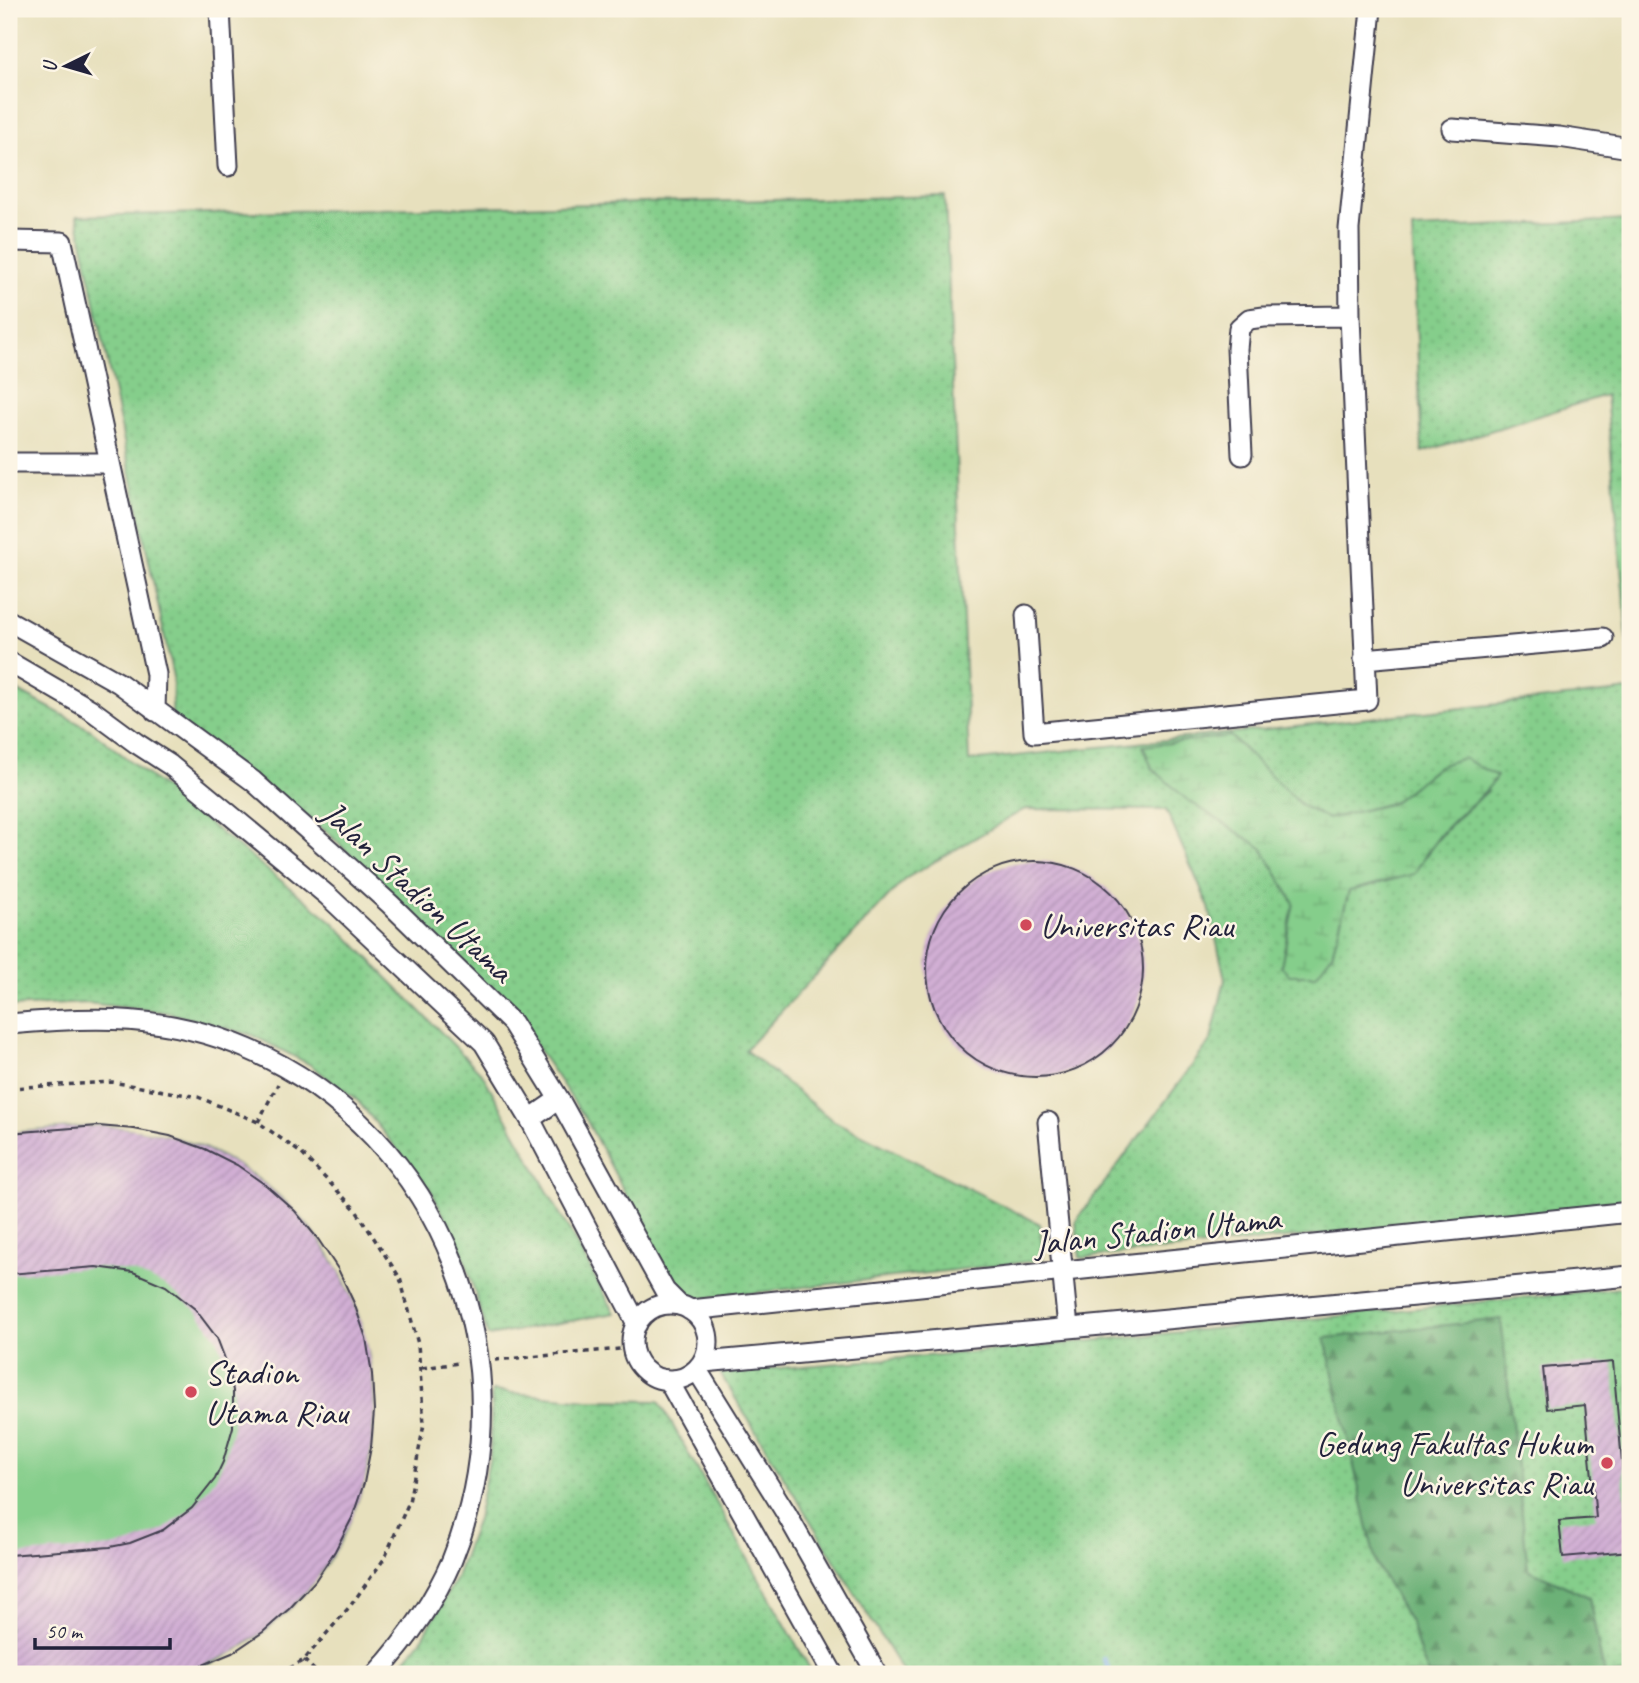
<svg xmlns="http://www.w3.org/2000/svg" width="1639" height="1683" font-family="Caveat,sans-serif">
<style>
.green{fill:url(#green-dots);stroke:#547863;stroke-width:2;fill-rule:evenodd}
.forest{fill:url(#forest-firs);stroke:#476a59;stroke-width:2}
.wetland{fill:url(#wetland-marsh);stroke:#547863;stroke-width:2}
.pitch{fill:#85ce8b;stroke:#547863;stroke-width:2}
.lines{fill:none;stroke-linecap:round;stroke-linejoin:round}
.stream{stroke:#7eb1ea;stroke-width:5}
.building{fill:url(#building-hatch)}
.minor-casing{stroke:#403e4e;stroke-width:23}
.path{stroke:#403e4e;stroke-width:3.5;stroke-dasharray:5 5;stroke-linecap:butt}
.minor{stroke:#fff;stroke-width:19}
.poi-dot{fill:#d1495b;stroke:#fcf5e5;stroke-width:2.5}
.labels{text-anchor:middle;stroke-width:5;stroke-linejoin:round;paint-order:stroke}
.street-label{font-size:35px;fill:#22223b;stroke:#fcf5e5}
.poi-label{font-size:35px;fill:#22223b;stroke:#fcf5e5;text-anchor:start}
</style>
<defs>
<pattern id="green-dots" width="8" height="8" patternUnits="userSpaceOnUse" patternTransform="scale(1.75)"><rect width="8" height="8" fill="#85ce8b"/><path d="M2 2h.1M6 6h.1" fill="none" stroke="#73b179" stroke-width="1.8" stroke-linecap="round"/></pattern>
<pattern id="forest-firs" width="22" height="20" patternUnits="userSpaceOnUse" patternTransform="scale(1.75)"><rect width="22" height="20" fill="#6cb177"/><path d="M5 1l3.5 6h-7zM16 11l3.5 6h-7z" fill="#589063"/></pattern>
<pattern id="wetland-marsh" width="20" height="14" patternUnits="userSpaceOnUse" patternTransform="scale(1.75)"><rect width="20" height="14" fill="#85ce8b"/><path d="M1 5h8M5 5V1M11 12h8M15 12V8" fill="none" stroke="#73b179"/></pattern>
<pattern id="building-hatch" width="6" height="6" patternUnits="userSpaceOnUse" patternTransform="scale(1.75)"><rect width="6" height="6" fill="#d1afd4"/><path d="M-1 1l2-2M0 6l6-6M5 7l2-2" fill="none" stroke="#b396b7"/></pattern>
</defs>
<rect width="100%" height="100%" fill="#fcf5e5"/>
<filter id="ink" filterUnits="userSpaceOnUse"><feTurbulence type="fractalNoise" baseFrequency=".0143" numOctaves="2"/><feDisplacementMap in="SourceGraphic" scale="14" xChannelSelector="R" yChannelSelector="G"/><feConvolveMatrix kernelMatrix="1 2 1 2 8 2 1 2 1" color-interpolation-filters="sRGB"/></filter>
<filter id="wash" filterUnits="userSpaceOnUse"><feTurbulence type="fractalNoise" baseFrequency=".00686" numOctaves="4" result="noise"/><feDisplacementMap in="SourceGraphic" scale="28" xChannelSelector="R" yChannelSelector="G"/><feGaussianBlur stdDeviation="1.57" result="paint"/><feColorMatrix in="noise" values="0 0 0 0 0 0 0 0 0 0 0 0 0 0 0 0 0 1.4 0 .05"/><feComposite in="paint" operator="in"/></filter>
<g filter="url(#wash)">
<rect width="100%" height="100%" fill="#e7e0bd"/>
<path class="green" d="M945,196L969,761L1630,690V1205L1080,1258L1076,1221L1211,1040L1225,979L1209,907L1166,810L1025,809L905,879L745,1050L832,1120L1040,1224L1043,1260L682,1301L587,1121L517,1018L328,833L172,717L173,677L77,216ZM1230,736L1302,806L1328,819L1392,803L1439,766L1488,791C1456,818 1435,838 1414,874L1349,891L1332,954L1281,967L1294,903L1262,848Z
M1630,220V670L1606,395L1422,452L1412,229Z
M9,686L91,730L333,922L483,1075L615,1313L488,1336L464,1257L432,1192L357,1100L309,1064L252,1035L165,1012L87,1003L9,1007Z
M1630,1287V1674H904L720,1373L1000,1350Z
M492,1391L588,1400L659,1401L813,1674H394L424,1636L455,1580L477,1519L490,1456Z"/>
<path class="forest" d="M1501,1319L1528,1569L1589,1597L1604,1674H1429L1422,1659L1411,1624L1376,1564L1325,1338Z"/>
<path class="wetland" d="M1230,736L1302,806L1328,819L1392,803L1439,766L1463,758L1497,776C1484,796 1466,808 1450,824C1435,839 1424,857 1414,874L1349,891L1332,954L1316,975H1289L1281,966L1294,903L1262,848L1186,799L1152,768L1143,746Z"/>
<path class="pitch" d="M98,1126C135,1129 172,1134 206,1149C355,1216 415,1391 343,1536C313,1595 260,1644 198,1669C175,1677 149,1674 125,1674C86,1674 48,1674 9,1674V1133Z"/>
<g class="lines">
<path class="stream" d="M1104,1659L1111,1674"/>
</g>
<g id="blocks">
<path class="building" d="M927 969a108 108 0 1 1 216 0a108 108 0 1 1-216 0Z
M98,1126L134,1129L170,1136L205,1149L237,1165L267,1186L295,1211L318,1239L338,1269L354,1303L366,1338L372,1374L374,1411L371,1447L364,1483L352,1518L335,1551L315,1581L290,1608L263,1632L232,1653L181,1674H9V1555L110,1547L130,1543L163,1530L192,1508L215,1479L223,1462L233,1427V1391L230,1372L217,1338L195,1309L166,1286L133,1272L96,1267L9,1274V1133Z
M1613,1362L1630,1551L1563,1557L1559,1521L1596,1518L1585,1405L1547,1409L1543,1368Z"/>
</g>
</g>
<g filter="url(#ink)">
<use href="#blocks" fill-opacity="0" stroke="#403e4e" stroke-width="2"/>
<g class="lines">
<g class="minor-casing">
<path id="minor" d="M220,9L228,166
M1452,129L1559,137L1630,148
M9,241L62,242L156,674L155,711
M1242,455L1237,349L1239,328L1249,319L1264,317L1350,316
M9,463H110
M1026,615L1034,733L1367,700L1350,316L1349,229L1371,9
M9,621L119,683L253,781L390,904L512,1023L559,1099L665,1291L679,1305
M1364,659L1603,638
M9,662L90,709L136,743L170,765L328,896L484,1043L530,1119L637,1324
M9,1024C94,1016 167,1014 248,1049C444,1134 532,1364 452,1560C434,1602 406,1641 376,1674
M530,1119L559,1099
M1048,1122L1068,1328
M632 1342a38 38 0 1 1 76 0a38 38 0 1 1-76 0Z
M690,1310L1630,1212
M704,1362L1630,1276
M697,1370L786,1513L877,1674
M668,1380L833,1674"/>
</g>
<path class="path" d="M9,1088L112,1082L198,1097L258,1122L301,1153L355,1209L400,1278L418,1344L424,1424L409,1502L384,1559L351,1605L304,1660L280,1674
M258,1122L278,1084
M495,1360L632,1348
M422,1368L459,1363
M304,1660L318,1674"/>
<use href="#minor" class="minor"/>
</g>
</g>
<g class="poi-dot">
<circle cx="1026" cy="925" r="7"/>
<circle cx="191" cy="1392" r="7"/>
<circle cx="1607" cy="1463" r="7"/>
</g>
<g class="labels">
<g class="street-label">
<text transform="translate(418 891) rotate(43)" y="12">Jalan Stadion Utama</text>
<text transform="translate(1157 1230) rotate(-6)" y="12">Jalan Stadion Utama</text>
</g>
<g class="poi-label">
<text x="1040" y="937">Universitas Riau</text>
<text x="205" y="1384">Stadion<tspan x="205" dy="40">Utama Riau</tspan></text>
<text x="1593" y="1455" text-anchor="end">Gedung Fakultas Hukum<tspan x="1593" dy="40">Universitas Riau</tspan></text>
</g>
</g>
<rect width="1639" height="1683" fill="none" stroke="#fcf5e5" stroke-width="35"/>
<g transform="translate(66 66) rotate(265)" stroke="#fcf5e5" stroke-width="5" paint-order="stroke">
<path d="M0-5L12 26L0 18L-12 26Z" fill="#22223b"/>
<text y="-10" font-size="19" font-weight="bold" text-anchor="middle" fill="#22223b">U</text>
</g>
<path d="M35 1638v10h135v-10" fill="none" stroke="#22223b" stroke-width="3.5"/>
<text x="46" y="1638" font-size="21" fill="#22223b" stroke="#fcf5e5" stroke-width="5" paint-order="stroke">50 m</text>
</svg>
